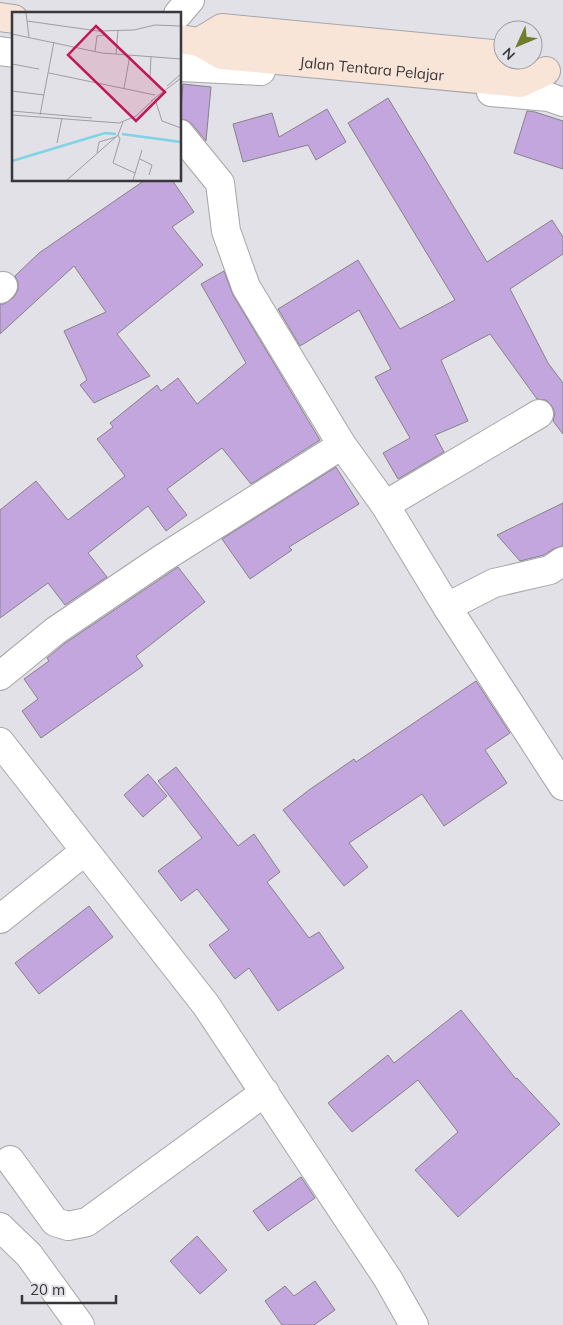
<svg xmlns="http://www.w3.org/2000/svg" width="563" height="1325" font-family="Mulish,sans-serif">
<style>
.building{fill:#c3a6dd;stroke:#858388}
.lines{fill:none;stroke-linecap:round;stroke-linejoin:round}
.street-casing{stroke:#a5a5aa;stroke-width:30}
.secondary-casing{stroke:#a5a5aa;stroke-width:30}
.street{stroke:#fff;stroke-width:28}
.secondary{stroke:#f9e4d8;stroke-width:28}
.labels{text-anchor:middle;stroke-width:4;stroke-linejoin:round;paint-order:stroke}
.street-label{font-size:15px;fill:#38373a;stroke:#e2e1e7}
.inset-river{fill:none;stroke:#80d3e4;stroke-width:2.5}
.inset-road{fill:none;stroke:#9e9da2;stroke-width:1}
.view{fill:#c2185b;fill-opacity:0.15;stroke:#c2185b;stroke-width:2.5}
.inset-edge{fill:none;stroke:#38373a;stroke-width:2.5}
</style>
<rect width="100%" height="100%" fill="#e2e1e7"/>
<path class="building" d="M183,84L211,87L206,141L192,124L186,120L180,119Z
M388,98L487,262L552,220L563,237V254L510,289L548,363L563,383V434L553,421L555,413L552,406L546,400L537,399L490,334L441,360L468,421L435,435L444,452L398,479L383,453L410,438L375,377L391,369L359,310L300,346L278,309L358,260L400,329L455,300L348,123Z
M327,109L346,142L316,160L308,145L243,162L233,124L272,113L279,137Z
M527,111L535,112L563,121V169L514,153Z
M145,180H172L194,212L172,227L203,265L117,334L150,376L94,403L80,385L87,380L64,331L106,312L74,266L0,334V304H4L14,297L18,290V282L15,276L39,253Z
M224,271L233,295L320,440L251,484L222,448L167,489L187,515L166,531L148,506L88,553L107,577L65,605L48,583L0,618V510L36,481L68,520L125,476L97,439L113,427L110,423L157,385L161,391L178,378L197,404L246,363L201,284Z
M336,467L359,504L289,547L292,550L250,579L222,539Z
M563,503V546L555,548L544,555L520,561L497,535Z
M178,567L205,602L136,656L143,666L41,738L22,711L38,699L24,679L49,661L47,658L64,644Z
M476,681L510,733L485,750L507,783L444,826L422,794L349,843L368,867L344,886L283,810L309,790L354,759L356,762Z
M176,767L238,846L254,834L280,872L267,882L309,938L319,932L344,968L278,1011L249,968L235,979L209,945L229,930L197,889L181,901L158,871L202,838L158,781Z
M148,774L167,796L143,817L124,795Z
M89,906L113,937L39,994L15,963Z
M461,1010L516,1079L517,1078L560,1124L458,1217L415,1170L458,1132L418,1080L352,1132L328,1103L388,1055L394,1063Z
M301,1177L315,1198L268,1231L253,1211Z
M197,1236L227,1270L200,1294L170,1261Z
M315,1281L335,1310L314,1325H282L265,1301L285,1286L294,1296Z"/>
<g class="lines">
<g class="street-casing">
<path id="street" d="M178,14L190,0
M0,51L14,53
M180,67L261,71
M491,92L549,97L563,102
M180,134L220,183L226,231L246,287L342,445L385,505L447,607L563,786
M0,289L3,286
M385,505L539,414
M447,607L494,583L550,570L563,561
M0,676L55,631L163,558L342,445
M0,742L206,1005L388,1279L414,1325
M0,919L85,851
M10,1160L55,1222L68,1226L87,1222L265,1092
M0,1227L29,1255L80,1325"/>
</g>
<g class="secondary-casing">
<g id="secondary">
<path d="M0,17L14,19"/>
<path id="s1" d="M180,39L199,42L222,55L520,83L546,71"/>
<path d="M199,42L222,28L503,55"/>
</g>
</g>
<use href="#street" class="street"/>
<use href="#secondary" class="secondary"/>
</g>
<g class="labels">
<g class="street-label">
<text dy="5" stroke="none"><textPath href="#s1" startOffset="196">Jalan Tentara Pelajar</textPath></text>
</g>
</g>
<g transform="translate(12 12)">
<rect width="169" height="169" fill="#e2e1e7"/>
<path class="inset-river" d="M110,122L169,130M0,149L93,121L104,122"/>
<path class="inset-road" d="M14,1L17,25M15,9L86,19L122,18L143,13L169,14M0,22L90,41L169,47M83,39L85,24L92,23M104,42L106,18M0,52L27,57M37,61L143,83M138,66L139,44M155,74L169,62M112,76L118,43M0,79L32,83M143,87L150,109L169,116M139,89L169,66M0,99L80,106M0,103L107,111L124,104L141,88M28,103L42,30M106,123L108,127L101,151L123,161M45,131L50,106M85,141L87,130L104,125M128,147L140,153L137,163M55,168L106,123L111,110M121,168L130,138"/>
<path class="view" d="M84,14L153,80L124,109L56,43Z"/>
<rect width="169" height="169" class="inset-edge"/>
</g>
<g transform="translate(518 45) rotate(226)"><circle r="24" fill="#e2e1e7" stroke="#9e9da2"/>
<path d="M0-4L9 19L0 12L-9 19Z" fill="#6e7e2d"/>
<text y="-8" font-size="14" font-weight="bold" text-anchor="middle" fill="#38373a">N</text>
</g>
<path d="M22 1295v8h94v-8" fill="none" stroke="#38373a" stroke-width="2.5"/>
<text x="30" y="1295" font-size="15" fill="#38373a" stroke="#e2e1e7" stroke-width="4" paint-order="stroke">20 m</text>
</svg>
